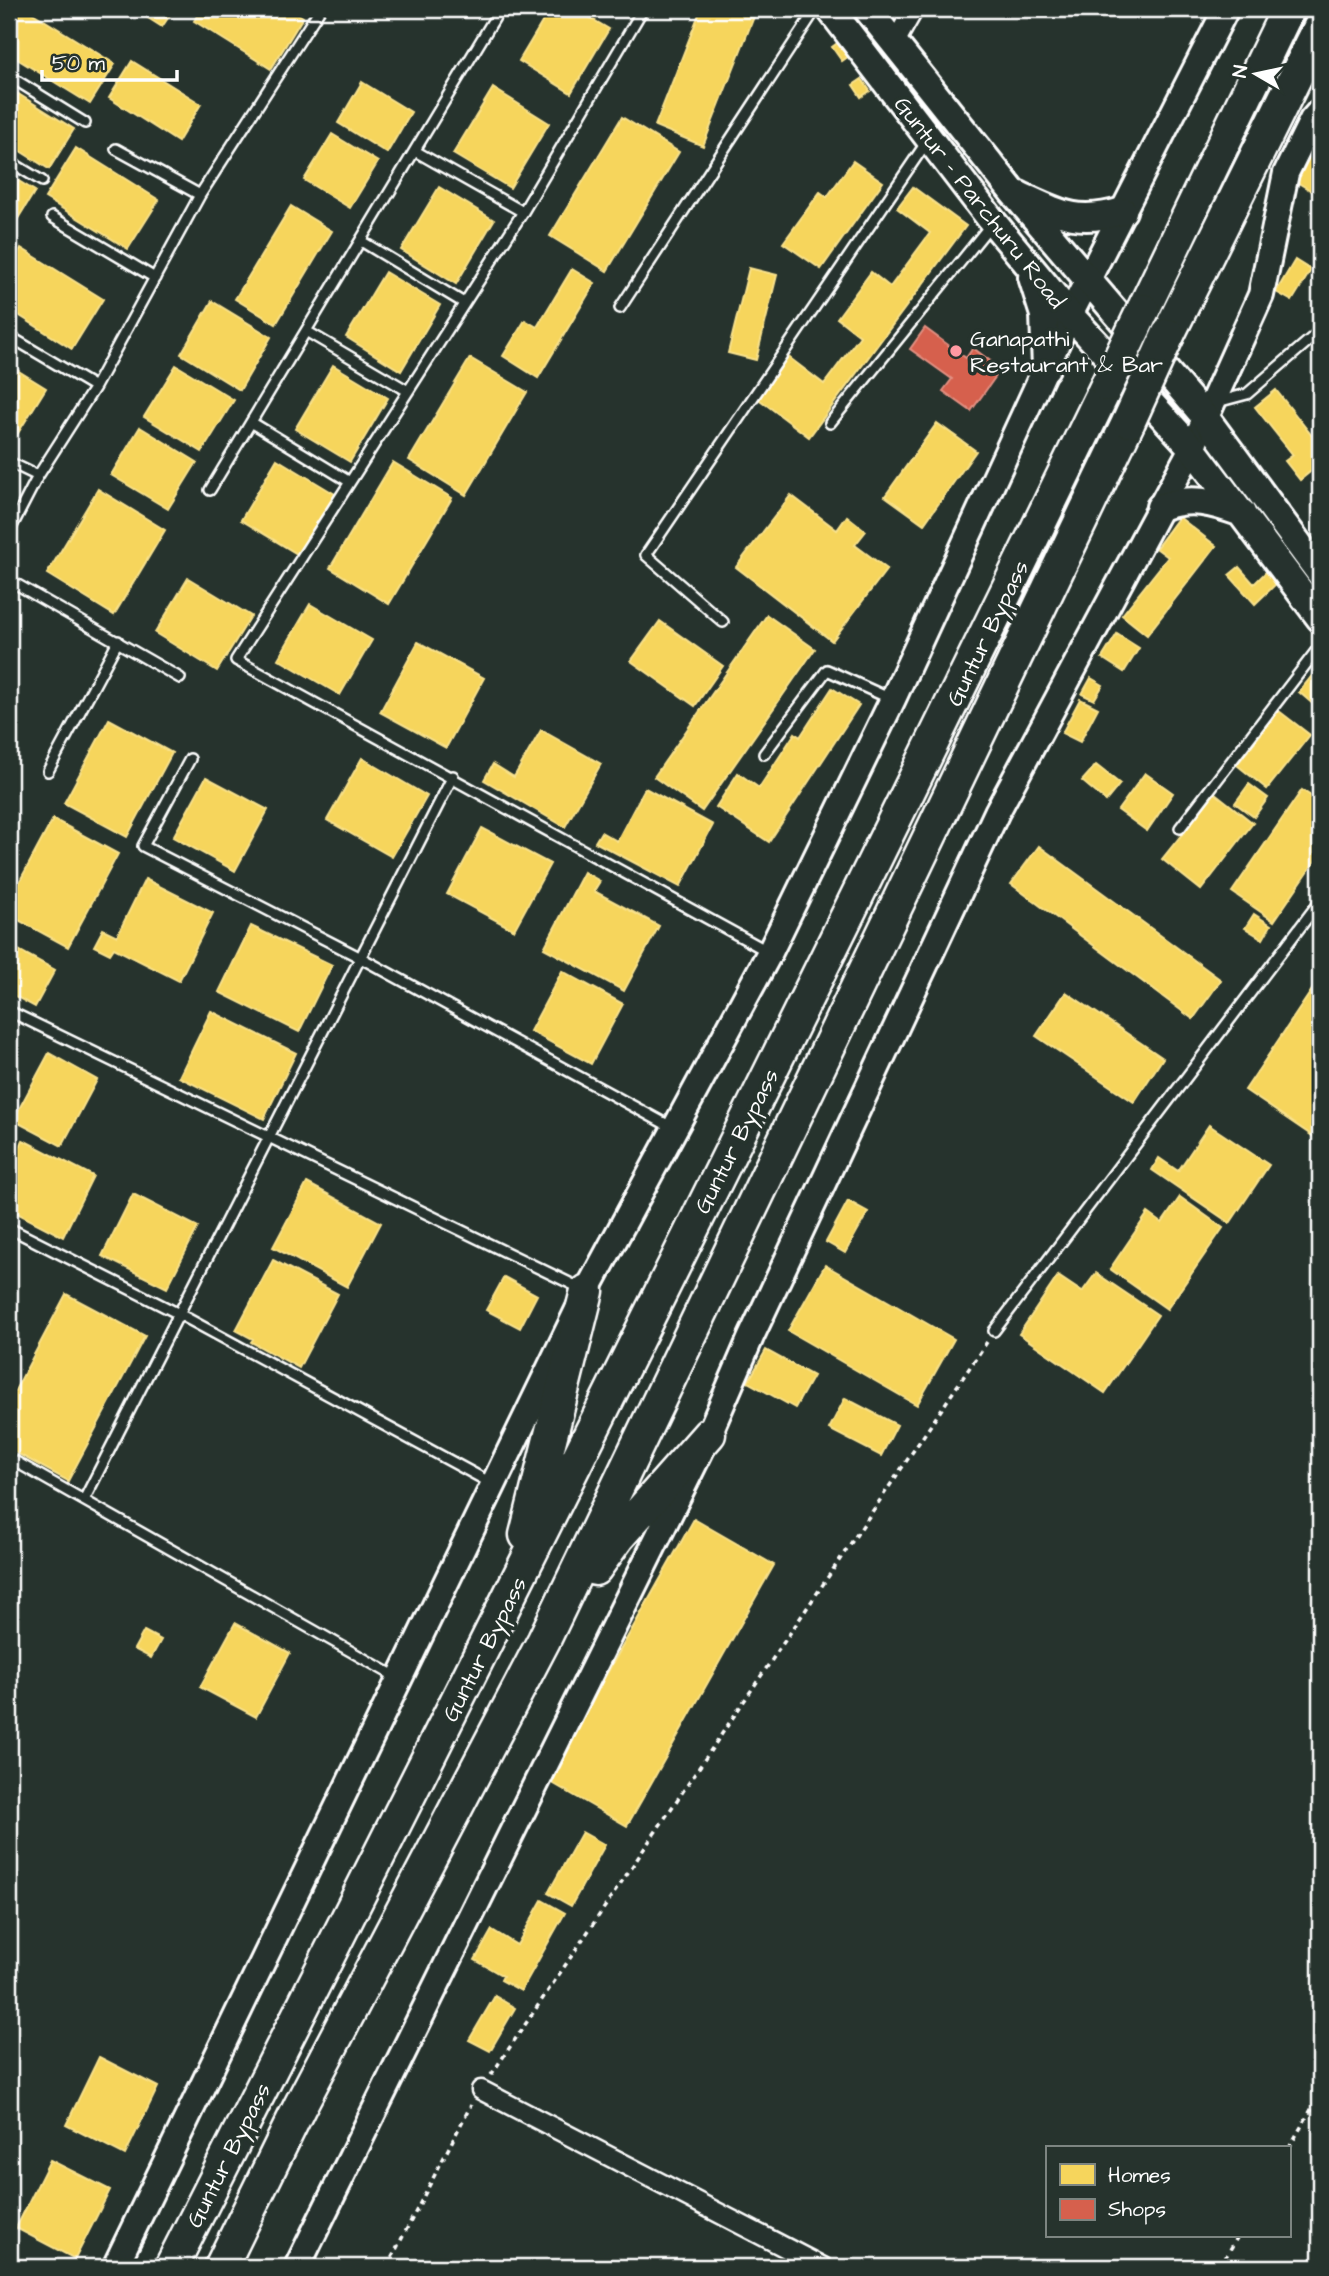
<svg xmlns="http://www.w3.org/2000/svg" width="1329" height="2276" font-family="'Architects Daughter',sans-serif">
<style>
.homes{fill:#f6d55c;stroke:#f9e28d;stroke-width:2}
.shops{fill:#d6604d;stroke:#e29082;stroke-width:2}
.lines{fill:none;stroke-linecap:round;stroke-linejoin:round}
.lane-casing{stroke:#fff;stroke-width:14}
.street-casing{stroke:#fff;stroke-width:23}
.secondary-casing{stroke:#fff;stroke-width:30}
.primary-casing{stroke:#fff;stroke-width:32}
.highway-casing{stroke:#fff;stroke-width:37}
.path{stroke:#fff;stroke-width:3.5;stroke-dasharray:5 5;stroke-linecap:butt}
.lane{stroke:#26332d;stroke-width:9}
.street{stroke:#26332d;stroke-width:18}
.secondary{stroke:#26332d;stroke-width:24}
.primary{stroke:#26332d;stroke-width:26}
.highway{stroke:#26332d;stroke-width:32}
.highway-bridge-casing{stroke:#fff;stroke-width:37;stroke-linecap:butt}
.highway-bridge{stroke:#26332d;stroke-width:32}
.poi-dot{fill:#ff9aa2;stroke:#26332d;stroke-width:2.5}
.labels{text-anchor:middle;stroke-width:7;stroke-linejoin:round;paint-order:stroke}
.street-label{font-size:23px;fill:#fff;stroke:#26332d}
.poi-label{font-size:23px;fill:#fff;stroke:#26332d;text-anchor:start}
</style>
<rect width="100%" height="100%" fill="#26332d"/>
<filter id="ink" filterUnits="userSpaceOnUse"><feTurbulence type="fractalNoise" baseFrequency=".0143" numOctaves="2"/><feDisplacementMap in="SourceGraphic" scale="14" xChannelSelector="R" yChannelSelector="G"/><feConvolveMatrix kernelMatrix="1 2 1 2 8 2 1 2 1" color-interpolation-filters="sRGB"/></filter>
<g filter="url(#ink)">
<path class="homes" d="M9,9H26L115,64L90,104L9,54Z
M134,9H174L162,27Z
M201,9H290L303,17L271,69L194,21Z
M550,9H575L609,29L571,93L519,61Z
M701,9H757L703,146L655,126Z
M839,42L849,56L842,61L832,47Z
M132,61L201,104L178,142L109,98Z
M862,79L870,91L861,97L853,85Z
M362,82L411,112L387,153L338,123Z
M9,88L74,129L49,169L9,144Z
M493,88L549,123L510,188L453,154Z
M622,117L679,152L607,271L550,236Z
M1320,130V196L1290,178Z
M332,134L378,162L350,208L304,180Z
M76,148L159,200L128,249L45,198Z
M853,161L883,182L821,269L783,243L820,192L827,197Z
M9,175L35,191L9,233Z
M439,187L494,220L456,284L401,250Z
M913,187L966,226L809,437L756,397L787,356L824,384L860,336L837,318L871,272L890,287L930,233L897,208Z
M291,206L332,231L276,324L235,299Z
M21,248L103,299L72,349L9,309V268Z
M1295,260L1311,270L1292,301L1276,292Z
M749,268L777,275L756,360L728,353Z
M572,269L595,283L538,378L503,356L525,320L537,327Z
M385,272L440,305L401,371L346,337Z
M212,301L271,337L240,390L181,354Z
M470,358L527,392L466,495L409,460Z
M9,365L46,388L10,446L9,445Z
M176,365L234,400L202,452L144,417Z
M333,365L388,398L350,462L295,429Z
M1276,390L1313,437L1320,431V464L1300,480L1285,461L1293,455L1255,407Z
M937,423L976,451L924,524L885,496Z
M140,427L197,462L168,509L111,475Z
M277,459L335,494L299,555L241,520Z
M393,462L452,498L389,604L330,568Z
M98,489L165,530L114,615L47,574Z
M791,495L837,530L847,516L866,531L855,545L887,569L832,641L736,567Z
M1179,517L1216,546L1147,635L1122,615L1168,557L1156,548Z
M1239,567L1254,584L1269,569L1279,581L1255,604L1229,575Z
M188,578L251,616L217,671L155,633Z
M310,604L372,640L340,695L278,659Z
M767,615L815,649L702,811L654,777Z
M660,621L723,666L695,706L631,661Z
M1117,634L1139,648L1124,672L1102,658Z
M418,642L484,678L446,748L380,712Z
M1315,672L1320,676V710L1299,692Z
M1091,678L1103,685L1094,700L1082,694Z
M832,688L859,705L769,842L716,807L738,773L759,788L795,733L800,737Z
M1080,699L1098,708L1080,742L1062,733Z
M1279,711L1310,735L1267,789L1237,765Z
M109,719L172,753L127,837L64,803Z
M541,730L601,764L565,827L484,780L493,764L514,777Z
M362,758L427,796L392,857L327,820Z
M1096,765L1120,784L1106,801L1082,781Z
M1145,773L1173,793L1147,831L1118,810Z
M206,777L268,810L235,871L173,837Z
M1249,784L1268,798L1254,817L1235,803Z
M645,788L713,825L680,887L595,842L601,832L617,841Z
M1302,790L1320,802V854L1274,921L1232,892Z
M1215,793L1253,823L1201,890L1162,859Z
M53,819L118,854L68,947L9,915V901Z
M482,828L550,864L514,930L447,894Z
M1039,846L1221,980L1193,1019L1011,884Z
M584,872L600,881L594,891L659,926L624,991L544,948Z
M145,879L213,913L179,981L114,948L110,954L94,946L103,929L117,936Z
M1254,914L1271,925L1263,939L1245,928Z
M251,926L332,965L299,1032L219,992Z
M9,945L55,970L35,1007L9,993Z
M562,971L623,1004L591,1064L530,1031Z
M1320,978V1141L1245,1090Z
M1066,992L1163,1058L1134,1102L1036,1036Z
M211,1011L296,1053L264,1119L179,1077Z
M49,1053L97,1080L62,1146L13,1120Z
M1209,1125L1269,1165L1230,1223L1152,1170L1159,1158L1178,1171Z
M23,1140L93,1176L63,1237L9,1209V1169Z
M307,1183L381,1223L347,1287L273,1247Z
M133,1194L198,1227L167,1288L102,1256Z
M1180,1197L1223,1228L1167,1309L1110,1269L1148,1213L1162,1223Z
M848,1201L868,1212L845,1253L826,1242Z
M273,1260L338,1294L299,1368L251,1342L253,1339L236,1330Z
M825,1265L954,1339L917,1405L788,1331Z
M1096,1273L1158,1315L1105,1393L1019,1334L1058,1276L1082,1292Z
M504,1277L537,1295L520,1328L486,1310Z
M66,1294L145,1336L68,1481L9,1449V1402Z
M766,1350L813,1376L795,1408L748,1382Z
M845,1398L897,1425L881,1456L829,1429Z
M694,1519L774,1565L627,1826L547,1780Z
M235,1623L290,1653L256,1717L200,1687Z
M144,1631L161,1640L151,1658L134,1649Z
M582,1832L605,1845L571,1906L548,1893Z
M542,1900L565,1913L521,1991L501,1980L503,1976L475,1960L492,1930L517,1945Z
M495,1996L515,2008L490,2051L469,2040Z
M99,2057L158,2087L125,2155L66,2125Z
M50,2160L110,2190L75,2259L16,2228Z"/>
<path class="shops" d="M925,328L966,358L973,348L1001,369L971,411L943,391L952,379L910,349Z"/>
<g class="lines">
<g class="lane-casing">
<path id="lane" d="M643,9L523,212L236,660L767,951
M9,76L85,123
M116,149L200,195
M415,151L523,212
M9,161L42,181
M52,217L155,278
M361,241L464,303
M620,308L816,9
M306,331L408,391
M9,336L95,387
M1217,402L1247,394L1320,331
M251,422L350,482
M830,423L992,223
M9,462L38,476
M210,490L500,9
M9,532L38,476L95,387L200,195L320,9
M9,580L180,678
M723,622L646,555L928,140
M764,754L827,670L891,699
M190,759L143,846L361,958L673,1128
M48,771L118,641
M1180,828L1320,646
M9,1011L582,1289
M9,1228L179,1314L491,1483
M994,1331L1320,901
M9,1458L398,1678
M84,1500L453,776"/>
</g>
<g class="street-casing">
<path id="street" d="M894,44L914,9
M481,2090L823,2267"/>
</g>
<g class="secondary-casing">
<path id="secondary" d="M115,2267L587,1291L770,952L893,699L1070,315L1226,9
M297,2267L709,1434L751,1337L997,812L1192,448L1261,295L1286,173L1312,120L1320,111"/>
</g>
<g class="primary-casing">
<path id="primary" d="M830,9L993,222L1070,315L1192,448L1320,618
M867,9L1012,191L1205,417L1320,573
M1017,194C1059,213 1076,225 1123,211
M1032,277L1044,315L1046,368
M1160,507C1191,496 1212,502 1242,513"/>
</g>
<g class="highway-casing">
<path id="highway" d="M1143,310L1288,9
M1168,335L1320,27
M526,1535L587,1291
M595,1569L618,1537L709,1434
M171,2267C488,1642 801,1015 1107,385
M221,2267L300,2106L544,1640L1129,421"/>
</g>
<path class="path" d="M491,2075L987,1342
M1289,2148L1320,2094
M387,2267L471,2105
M1220,2267L1238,2236"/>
<use href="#lane" class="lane"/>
<use href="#street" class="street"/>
<use href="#secondary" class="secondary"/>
<use href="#primary" class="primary"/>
<use href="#highway" class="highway"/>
<g class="highway-bridge-casing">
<path id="highway-bridge" d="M1107,385L1143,310
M1129,421L1168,335"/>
</g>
<use href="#highway-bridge" class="highway-bridge"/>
</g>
</g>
<circle class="poi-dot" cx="956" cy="351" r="7"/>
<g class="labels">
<g class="street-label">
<text transform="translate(980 202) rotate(52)" y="8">Guntur - Parchuru Road</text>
<text transform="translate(987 633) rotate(-64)" y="8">Guntur Bypass</text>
<text transform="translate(736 1141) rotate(-63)" y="8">Guntur Bypass</text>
<text transform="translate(484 1649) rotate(-63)" y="8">Guntur Bypass</text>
<text transform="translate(228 2155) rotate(-63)" y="8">Guntur Bypass</text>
</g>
<g class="poi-label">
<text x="970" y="346">Ganapathi<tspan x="970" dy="26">Restaurant &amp; Bar</tspan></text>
</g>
</g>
<rect width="1329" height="2276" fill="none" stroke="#26332d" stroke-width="35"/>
<rect x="18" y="18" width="1294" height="2241" fill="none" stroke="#fff" stroke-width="2.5" filter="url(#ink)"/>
<rect x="1046" y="2146" width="245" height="91" fill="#26332d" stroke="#7d8581" stroke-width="2"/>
<rect x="1060" y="2164" width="35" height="21" fill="#f6d55c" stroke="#7d8581" stroke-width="2"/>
<text x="1108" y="2182" font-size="21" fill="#ffffff">Homes</text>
<rect x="1060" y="2199" width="35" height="21" fill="#d6604d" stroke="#7d8581" stroke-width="2"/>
<text x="1108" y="2216" font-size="21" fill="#ffffff">Shops</text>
<g transform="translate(1256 74) rotate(279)" stroke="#26332d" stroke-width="5" paint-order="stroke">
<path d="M0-5L12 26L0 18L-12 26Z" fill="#ffffff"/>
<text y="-10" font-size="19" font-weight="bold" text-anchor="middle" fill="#ffffff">N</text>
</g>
<path d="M42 70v10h135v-10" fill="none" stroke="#ffffff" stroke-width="3.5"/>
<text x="52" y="70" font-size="21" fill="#ffffff" stroke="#26332d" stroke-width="5" paint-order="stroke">50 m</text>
</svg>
